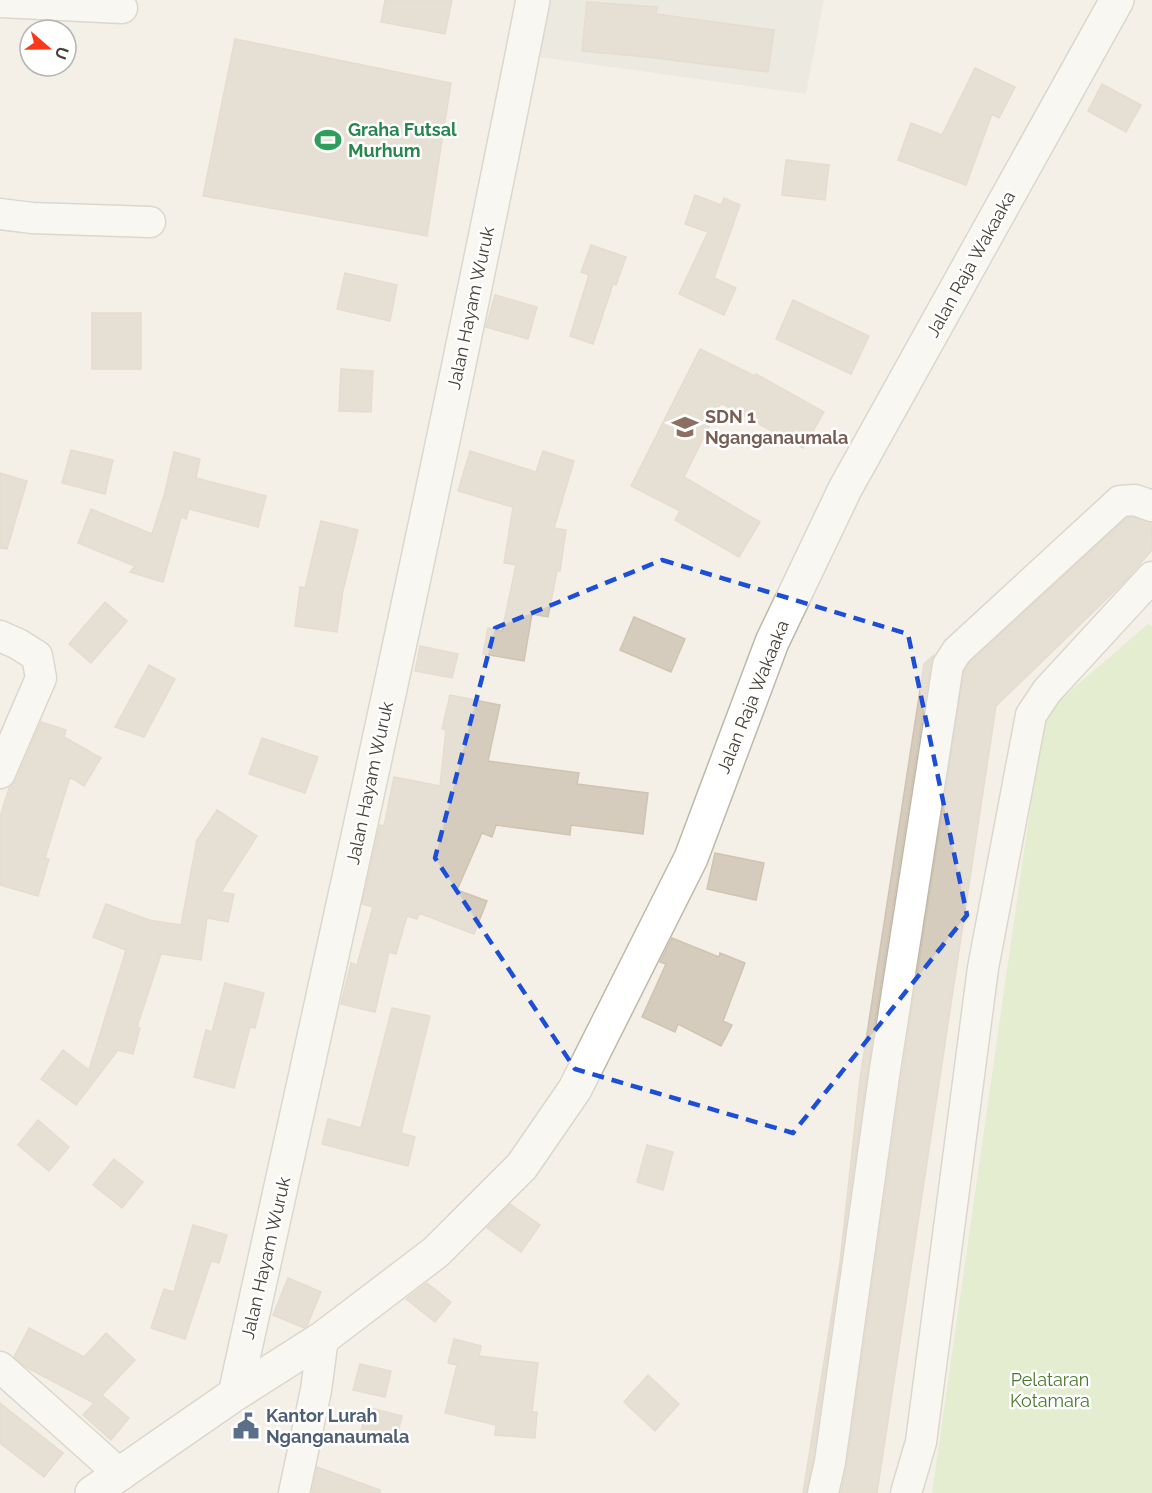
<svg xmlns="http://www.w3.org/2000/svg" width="1152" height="1493" font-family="Raleway,sans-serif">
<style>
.industrial{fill:#e3dfd9}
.green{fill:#d0e8b1}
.building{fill:#d5ccbd;stroke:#d0c4b0;stroke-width:1.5}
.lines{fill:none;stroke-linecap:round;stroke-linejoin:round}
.minor-casing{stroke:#bfb8aa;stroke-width:33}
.tertiary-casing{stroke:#bfb8aa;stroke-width:36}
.minor{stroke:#fff;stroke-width:30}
.tertiary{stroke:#fff;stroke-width:33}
.marked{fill:none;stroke:#1d4ed8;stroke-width:4.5;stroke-dasharray:12 8;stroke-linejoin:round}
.labels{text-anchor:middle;stroke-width:5;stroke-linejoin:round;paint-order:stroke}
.leisure-label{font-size:18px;font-weight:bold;fill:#27864d;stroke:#fff;text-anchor:start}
.street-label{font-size:18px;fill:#474137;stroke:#fff}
.education-label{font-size:18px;font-weight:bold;fill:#785e54;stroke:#fff;text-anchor:start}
.park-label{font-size:18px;fill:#48792a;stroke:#fff}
.service-label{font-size:18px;font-weight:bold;fill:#4e5e75;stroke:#fff;text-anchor:start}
</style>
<rect width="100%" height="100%" fill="#f4f0e8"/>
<path class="industrial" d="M543,0H824L806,94L532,56Z"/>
<path class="green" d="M1148,624L1152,626V1493H932L1041,733L1055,704Z"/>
<path class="building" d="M385,0H452L445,34L381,22Z
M587,2L657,7L656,14L774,30L768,72L647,57L582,51Z
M235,39L451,83L427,236L203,196Z
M975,68L1015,87L999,118L992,114L966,185L898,160L911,123L942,135Z
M1102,84L1141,105L1126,132L1088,111Z
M786,160L829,165L825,200L782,195Z
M695,195L721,205L724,198L740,205L714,278L736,288L724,315L679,294L708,232L685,224Z
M591,245L626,257L616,285L613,284L593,344L570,336L589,275L581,272Z
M345,273L397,285L390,321L337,309Z
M495,295L537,307L528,339L486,327Z
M793,300L869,336L851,374L776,339Z
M92,313H141V369H92Z
M700,349L755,376L756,374L824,412L803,448L721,403L684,477L760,522L739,557L675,520L680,511L631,486Z
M341,369L373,371L371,412L339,411Z
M71,450L113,460L105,494L62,483Z
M470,451L536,472L543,451L574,461L554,528L566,530L560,571H557L548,617L532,614L524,661L483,654L488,628L502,631L516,565L504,563L513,507L458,491Z
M174,452L200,459L196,478L266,496L258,527L189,509L186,519L181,517L163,582L130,572L135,566L78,543L91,509L152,534L165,492Z
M0,473L27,481L7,549L0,548Z
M1133,517L1151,523L1152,550L1123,583L996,706L877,1493H841L847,1464L901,1079L964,671L970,662L1127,518Z
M321,521L358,530L343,590L337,632L295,626L300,587L305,588Z
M105,602L127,621L91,663L69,644Z
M634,617L685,639L671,672L620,650Z
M420,646L458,654L452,678L415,671Z
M934,655L931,662L867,1074L813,1459L806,1493H803L840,1262L860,1079L924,664Z
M149,665L175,679L144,737L115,727Z
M450,695L500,705L488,761L579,773L577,784L648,793L643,834L571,825L570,835L496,825L492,837L482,833L457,890L487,901L474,934L419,913L417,919L407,916L396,954L389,952L375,1012L341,1004L351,963L357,965L373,907L362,904L380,825L384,826L394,777L440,786L446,730L442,729Z
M41,722L66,730L64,737L101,758L84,786L70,777L45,858L49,859L38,896L0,885V817L9,788L16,780Z
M262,738L318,757L305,793L249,774Z
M217,810L257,836L221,892L234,894L228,922L207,918L201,960L161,954L137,1027L140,1028L133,1054L118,1050L76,1105L41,1079L63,1050L89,1070L126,950L93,937L106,904L149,920L181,925L197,840Z
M715,853L764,863L756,900L707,889Z
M672,938L719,957L720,953L745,963L723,1021L732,1025L721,1046L678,1024L675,1032L642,1017L666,964L660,962Z
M225,983L264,993L255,1028L250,1027L234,1088L194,1077L206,1030L212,1032Z
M392,1008L430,1016L401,1133L415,1137L408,1166L322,1144L328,1119L361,1128Z
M38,1120L69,1147L49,1171L18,1145Z
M647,1145L673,1152L663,1190L637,1182Z
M114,1159L143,1182L122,1208L93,1185Z
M510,1204L540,1225L521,1252L487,1228Z
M193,1225L227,1235L219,1263L211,1261L185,1339L151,1328L164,1289L174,1292Z
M288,1278L321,1292L307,1326L304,1328L273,1315Z
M427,1283L451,1302L435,1322L406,1299Z
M29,1328L84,1357L106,1333L135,1360L102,1395L129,1418L111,1440L83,1415L94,1403L26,1367L14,1357Z
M454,1339L481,1346L479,1356L538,1363L532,1412H537L535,1438L495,1435L496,1425L445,1413L457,1365L448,1363Z
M360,1364L391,1371L385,1397L353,1390Z
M648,1375L679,1404L655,1431L624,1402Z
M0,1403L63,1453L44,1477L0,1443Z
M367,1407L402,1416L395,1445L360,1436Z
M317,1467L380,1490V1493H312Z"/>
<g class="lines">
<g class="minor-casing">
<path id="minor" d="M0,2L122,8
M0,214L32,218L150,222
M0,636L18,644L37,656L41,678L0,773
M0,1367L121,1475
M294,1493L316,1390L323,1338
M823,1493L830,1462L884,1076L948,665L957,651L1120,501L1135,500L1152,506
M906,1493L921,1442L983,968L1031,715L1047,691L1152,577"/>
</g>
<g class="tertiary-casing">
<path id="tertiary" d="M235,1394L323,1338L436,1252L522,1166L575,1089L691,858L772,642L845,489L1117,0
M92,1493L235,1394C338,930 441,466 533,0"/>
</g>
<use href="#minor" class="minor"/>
<use href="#tertiary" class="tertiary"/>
</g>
<path d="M0 0H1152V1493H0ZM662,560L908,634L967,915L793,1133L575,1069L435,858L495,628Z" fill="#f4f0e8" fill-opacity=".55" fill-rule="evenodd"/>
<path class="marked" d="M662,560L908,634L967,915L793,1133L575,1069L435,858L495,628Z"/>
<defs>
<g id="stadium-bare" transform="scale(2.07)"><path d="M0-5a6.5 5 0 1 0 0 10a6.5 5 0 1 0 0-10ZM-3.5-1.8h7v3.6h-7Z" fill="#2e9e5b" stroke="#fff" stroke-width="2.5" paint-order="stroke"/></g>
<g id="school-bare" transform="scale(2.07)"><path d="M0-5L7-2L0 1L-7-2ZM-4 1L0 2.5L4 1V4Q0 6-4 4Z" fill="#8d6e63" stroke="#fff" stroke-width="2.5" paint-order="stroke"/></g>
<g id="civic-bare" transform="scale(2.07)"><path d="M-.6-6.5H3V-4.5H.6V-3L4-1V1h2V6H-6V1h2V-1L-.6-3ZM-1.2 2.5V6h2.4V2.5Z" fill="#5c6f8a" stroke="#fff" stroke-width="2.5" paint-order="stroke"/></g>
</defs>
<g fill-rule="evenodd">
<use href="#stadium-bare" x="328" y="140"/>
<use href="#school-bare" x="685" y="427"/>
<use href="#civic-bare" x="246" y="1426"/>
</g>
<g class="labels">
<g class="leisure-label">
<text x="348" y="136">Graha Futsal<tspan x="348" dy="21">Murhum</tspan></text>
</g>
<g class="street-label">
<text transform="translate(971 264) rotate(-61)" y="6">Jalan Raja Wakaaka</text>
<text transform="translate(471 308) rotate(-78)" y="6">Jalan Hayam Wuruk</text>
<text transform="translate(753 697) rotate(-68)" y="6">Jalan Raja Wakaaka</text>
<text transform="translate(370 783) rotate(-78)" y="6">Jalan Hayam Wuruk</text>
<text transform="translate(266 1258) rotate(-77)" y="6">Jalan Hayam Wuruk</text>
</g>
<g class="education-label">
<text x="705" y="423">SDN 1<tspan x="705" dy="21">Nganganaumala</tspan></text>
</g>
<g class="park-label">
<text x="1050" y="1386">Pelataran<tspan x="1050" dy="21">Kotamara</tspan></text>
</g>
<g class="service-label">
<text x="266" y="1422">Kantor Lurah<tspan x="266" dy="21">Nganganaumala</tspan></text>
</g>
</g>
<g transform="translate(48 48) rotate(110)"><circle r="28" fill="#ffffff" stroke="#b5b3af" stroke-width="1.5"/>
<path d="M0-4.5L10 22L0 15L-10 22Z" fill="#f9391a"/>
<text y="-9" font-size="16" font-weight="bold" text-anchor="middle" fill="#474137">U</text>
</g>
</svg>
